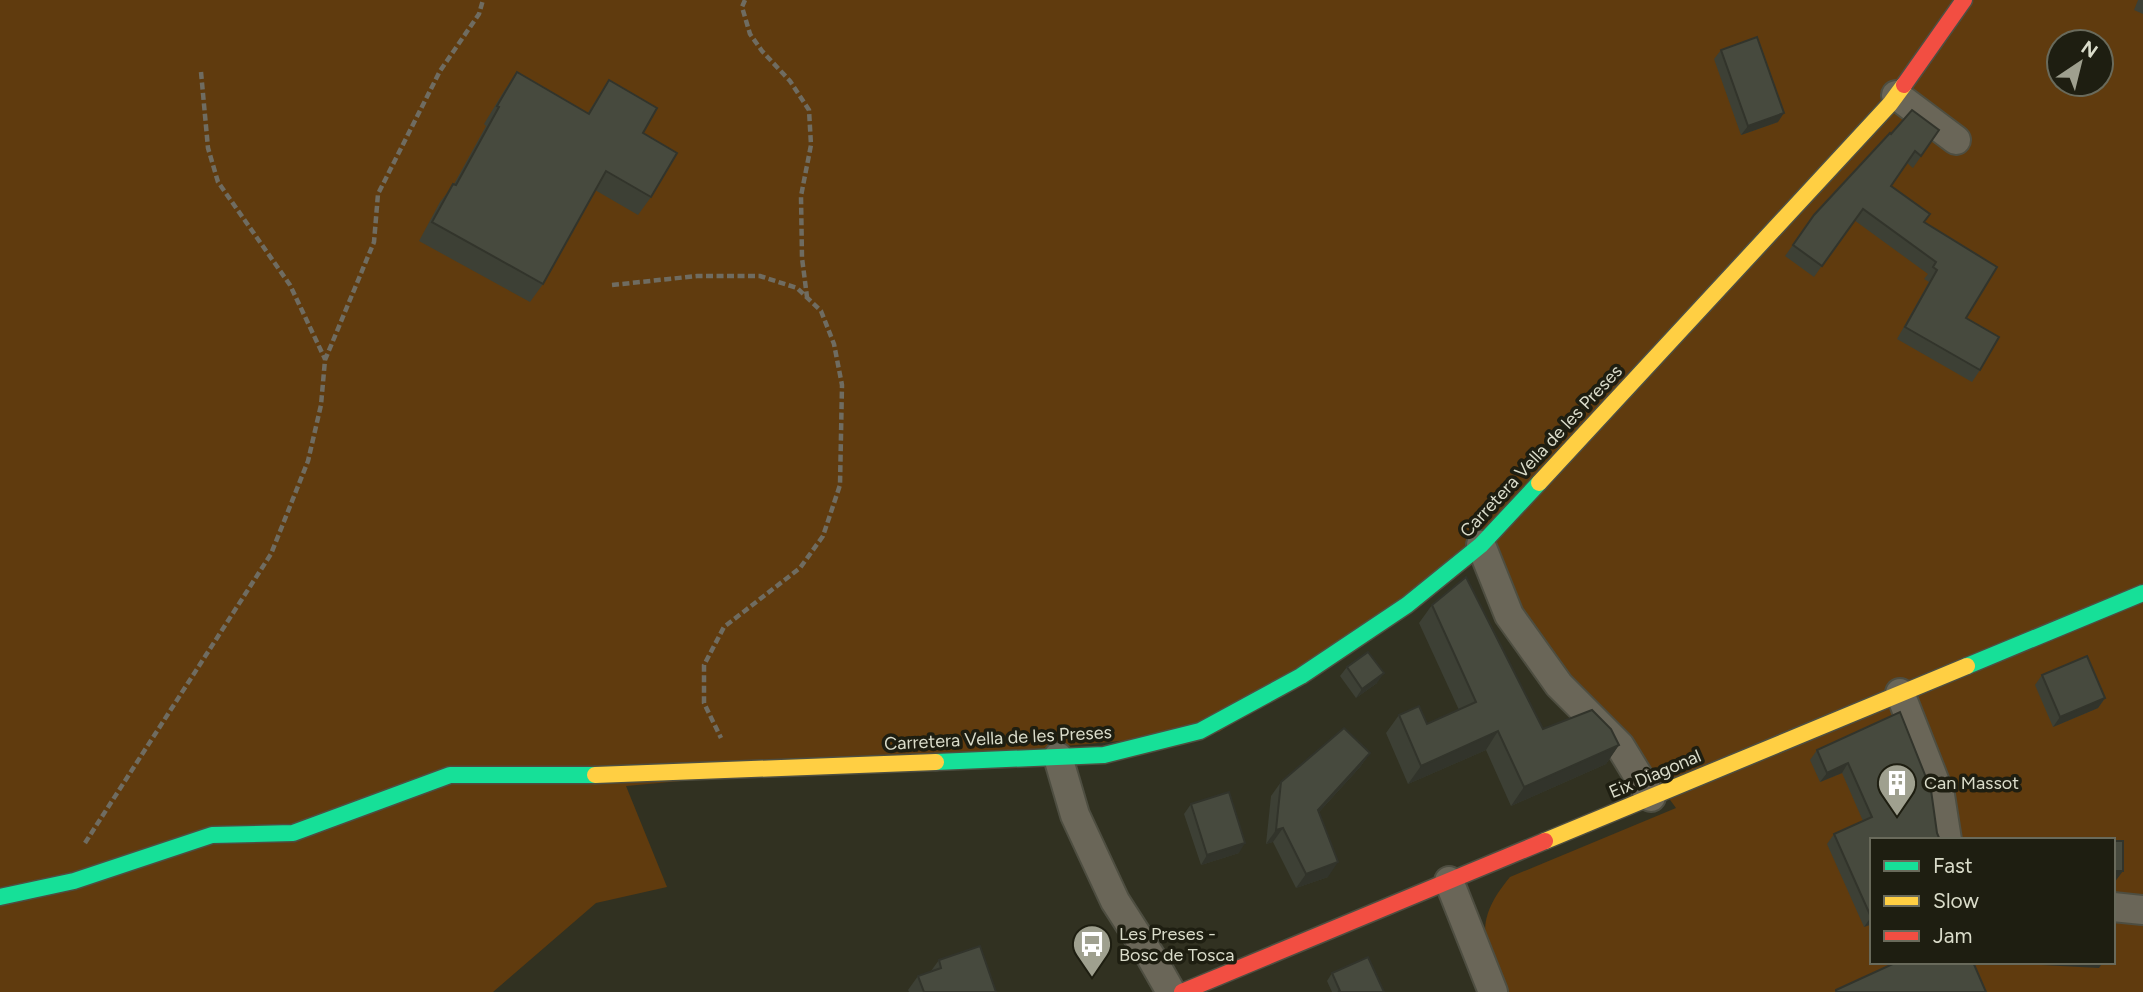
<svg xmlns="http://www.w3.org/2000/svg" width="2143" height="992" font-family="Figtree,sans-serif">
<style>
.green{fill:#603b0e;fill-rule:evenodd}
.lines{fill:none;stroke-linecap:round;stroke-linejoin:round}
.street-casing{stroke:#4e4e41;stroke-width:32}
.fast-casing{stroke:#4e4e41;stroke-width:19}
.slow-casing{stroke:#4e4e41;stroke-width:19}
.jam-casing{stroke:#4e4e41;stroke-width:19}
.path{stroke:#6f6c61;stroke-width:4.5;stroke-dasharray:7 3.5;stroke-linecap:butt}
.street{stroke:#6a6658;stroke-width:28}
.fast{stroke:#16e098;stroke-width:16}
.slow{stroke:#ffcf43;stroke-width:16}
.jam{stroke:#f24e42;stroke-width:16}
.wall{fill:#3d4035}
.shaded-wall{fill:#32342b}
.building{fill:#474a3e;stroke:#32342b;stroke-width:2}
.labels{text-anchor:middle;stroke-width:7;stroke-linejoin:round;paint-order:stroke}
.street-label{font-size:18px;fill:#dadcca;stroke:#1e1e11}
.poi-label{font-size:18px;fill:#dadcca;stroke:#1e1e11;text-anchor:start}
</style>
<rect width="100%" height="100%" fill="#313121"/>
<path class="green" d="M0,0H2143V992H1504C1484,942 1472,923 1510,877L1676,808L1657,782L1535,678L1506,634L1482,549L1219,732L626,786L667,887L596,903L493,992H0ZM2059,42H2101V84H2059ZM1872,840H2113V962H1872Z"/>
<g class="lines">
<g class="street-casing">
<path id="street" d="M1896,95L1956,140
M1481,545L1509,615L1559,685L1620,746L1651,797
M1900,693L1940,795L1947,840
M1058,757L1075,815L1115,901L1151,957L1171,992
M1449,881L1493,992
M2113,907L2143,910"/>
</g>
<g class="fast-casing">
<path id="fast" d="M1967,666L2143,593
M936,762L1104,755L1200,731L1301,676L1407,605L1481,545L1539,483
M0,897L74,881L212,835L293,833L450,775H595"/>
</g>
<g class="slow-casing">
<path id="slow" d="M1539,483L1890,104L1904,85
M595,775L936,762
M1545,841L1967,666"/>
</g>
<g class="jam-casing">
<path id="jam" d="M1904,85L1964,0
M1182,992L1545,841"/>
</g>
<path class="path" d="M745,0L742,7L750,34L762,51L790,81L809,110L811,145L801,196L802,258L807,297
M201,72L208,148L218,182L290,285L325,359
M612,285L697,276H760L797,288L821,311L834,344L842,385L840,485L823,536L800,568L724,627L704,665V703L721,738
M85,843L271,554L308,461L321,405L325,360L374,242L378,194L440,71L479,14L483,0"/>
<use href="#street" class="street"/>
<use href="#fast" class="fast"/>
<use href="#slow" class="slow"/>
<use href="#jam" class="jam"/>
</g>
<path class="wall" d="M2138,0H2143V14L2134,10Z
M1721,50L1778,122L1741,135L1714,59Z
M517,72L587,114L609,80L643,133L651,197L638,215L595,190L543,284L530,302L419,241L440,202L454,184L486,126L484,124L504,91Z
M1939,130L1913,168L1907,163L1891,186L1924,222L1966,318L1980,370L1972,382L1897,339L1929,282L1924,279L1928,274L1854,220L1814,277L1785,256L1814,215L1891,134Z
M1432,605L1543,729L1619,745L1606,764L1511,806L1486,750L1408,784L1386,733L1399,715L1427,724L1459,710L1419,623Z
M1347,667L1377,683L1356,698L1340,676Z
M2042,675L2105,698L2098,708L2053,727L2035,685Z
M1900,712L1872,924L1864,927L1827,844L1834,834L1863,821L1842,773L1820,782L1810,760L1817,750Z
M1370,753L1360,767L1319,812L1328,877L1296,888L1273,842L1266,844L1271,796L1281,782Z
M1191,804L1239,853L1201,865L1184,814Z
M939,960L996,992H909L908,990L918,976L931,971Z
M1332,973L1384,992H1332L1327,981Z"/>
<path class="shaded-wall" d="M1784,113L1778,122L1741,135L1748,126Z
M1384,673L1377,683L1356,698L1362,689Z
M2105,698L2098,708L2053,727L2060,717Z
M1498,731L1486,750L1408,784L1421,766Z
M1619,745L1606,764L1511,806L1524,787Z
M1370,753L1360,767L1308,824L1318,810Z
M1848,763L1842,773L1820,782L1827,773Z
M1283,828L1273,842L1266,844L1276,830Z
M1245,843L1239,853L1201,865L1207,855Z
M1338,862L1328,877L1296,888L1306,874Z
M2113,871H2123L2114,883H2113Z
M1871,917L1872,924L1864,927Z
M2022,962H2103L2099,968L2020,964Z"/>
<path class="building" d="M1757,37L1784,113L1748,126L1721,50Z
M517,72L589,114L609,80L657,108L643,133L677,153L651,197L606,171L543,284L432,222L453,184L456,185L499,107L497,106Z
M1912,110L1939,130L1921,156L1915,151L1891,186L1930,214L1924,222L1997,267L1966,318L1999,337L1980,370L1905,327L1937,270L1933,267L1936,262L1863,209L1822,266L1793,245L1814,215L1890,133L1891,134Z
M1466,577L1543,729L1592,710L1611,729L1619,745L1524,787L1498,731L1421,766L1399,715L1419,706L1427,724L1476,702L1432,605Z
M1368,652L1384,673L1362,689L1347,667Z
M2087,656L2105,698L2060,717L2042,675Z
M1900,712L1931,790L1937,833L1940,840H1872L1871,917L1834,834L1872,817L1848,763L1827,773L1817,750Z
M1344,728L1370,753L1318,810L1338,862L1306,874L1283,828L1276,830L1281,782Z
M1229,792L1245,843L1207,855L1191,804Z
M2113,841H2123V871H2113Z
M980,946L996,992H924L918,976L941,968L939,960Z
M1368,957L1384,992H1338L1340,991L1332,973Z
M1897,962H1973L1986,992H1836V990Z"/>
<defs>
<g id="building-pin" transform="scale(2.0125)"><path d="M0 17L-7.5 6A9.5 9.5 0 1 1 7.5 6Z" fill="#9fa08f" stroke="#1e1e11"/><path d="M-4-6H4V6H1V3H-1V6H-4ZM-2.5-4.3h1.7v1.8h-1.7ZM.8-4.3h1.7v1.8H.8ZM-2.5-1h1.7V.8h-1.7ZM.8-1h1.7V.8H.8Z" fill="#fff"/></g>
<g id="bus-pin" transform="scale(2.0125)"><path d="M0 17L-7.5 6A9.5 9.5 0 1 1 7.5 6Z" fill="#9fa08f" stroke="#1e1e11"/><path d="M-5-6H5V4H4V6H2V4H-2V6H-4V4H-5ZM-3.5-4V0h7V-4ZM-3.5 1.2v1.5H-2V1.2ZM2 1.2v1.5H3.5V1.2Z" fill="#fff"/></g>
</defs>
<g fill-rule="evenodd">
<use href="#building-pin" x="1897" y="783"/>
<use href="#bus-pin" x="1092" y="944"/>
</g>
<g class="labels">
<g class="street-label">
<text transform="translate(1541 451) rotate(-47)" y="6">Carretera Vella de les Preses</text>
<text transform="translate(998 738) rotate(-3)" y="6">Carretera Vella de les Preses</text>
<text transform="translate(1655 774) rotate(-23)" y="6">Eix Diagonal</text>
</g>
<g class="poi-label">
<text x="1924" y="789">Can Massot</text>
<text x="1119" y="940">Les Preses -<tspan x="1119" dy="21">Bosc de Tosca</tspan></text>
</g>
</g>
<rect x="1870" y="838" width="245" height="126" fill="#1e1e11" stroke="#696a5b" stroke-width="2"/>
<rect x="1884" y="861" width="35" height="10" fill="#16e098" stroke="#696a5b" stroke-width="2"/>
<text x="1933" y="873" font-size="21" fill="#dadcca">Fast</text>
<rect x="1884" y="896" width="35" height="10" fill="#ffcf43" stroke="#696a5b" stroke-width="2"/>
<text x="1933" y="908" font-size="21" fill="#dadcca">Slow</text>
<rect x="1884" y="931" width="35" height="10" fill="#f24e42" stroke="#696a5b" stroke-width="2"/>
<text x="1933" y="943" font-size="21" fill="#dadcca">Jam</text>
<g transform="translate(2080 63) rotate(35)"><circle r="33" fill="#1e1e11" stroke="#696a5b" stroke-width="2"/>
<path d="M0-5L12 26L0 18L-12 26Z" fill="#9fa08f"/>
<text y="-10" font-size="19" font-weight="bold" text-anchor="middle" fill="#dadcca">N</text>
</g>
</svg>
